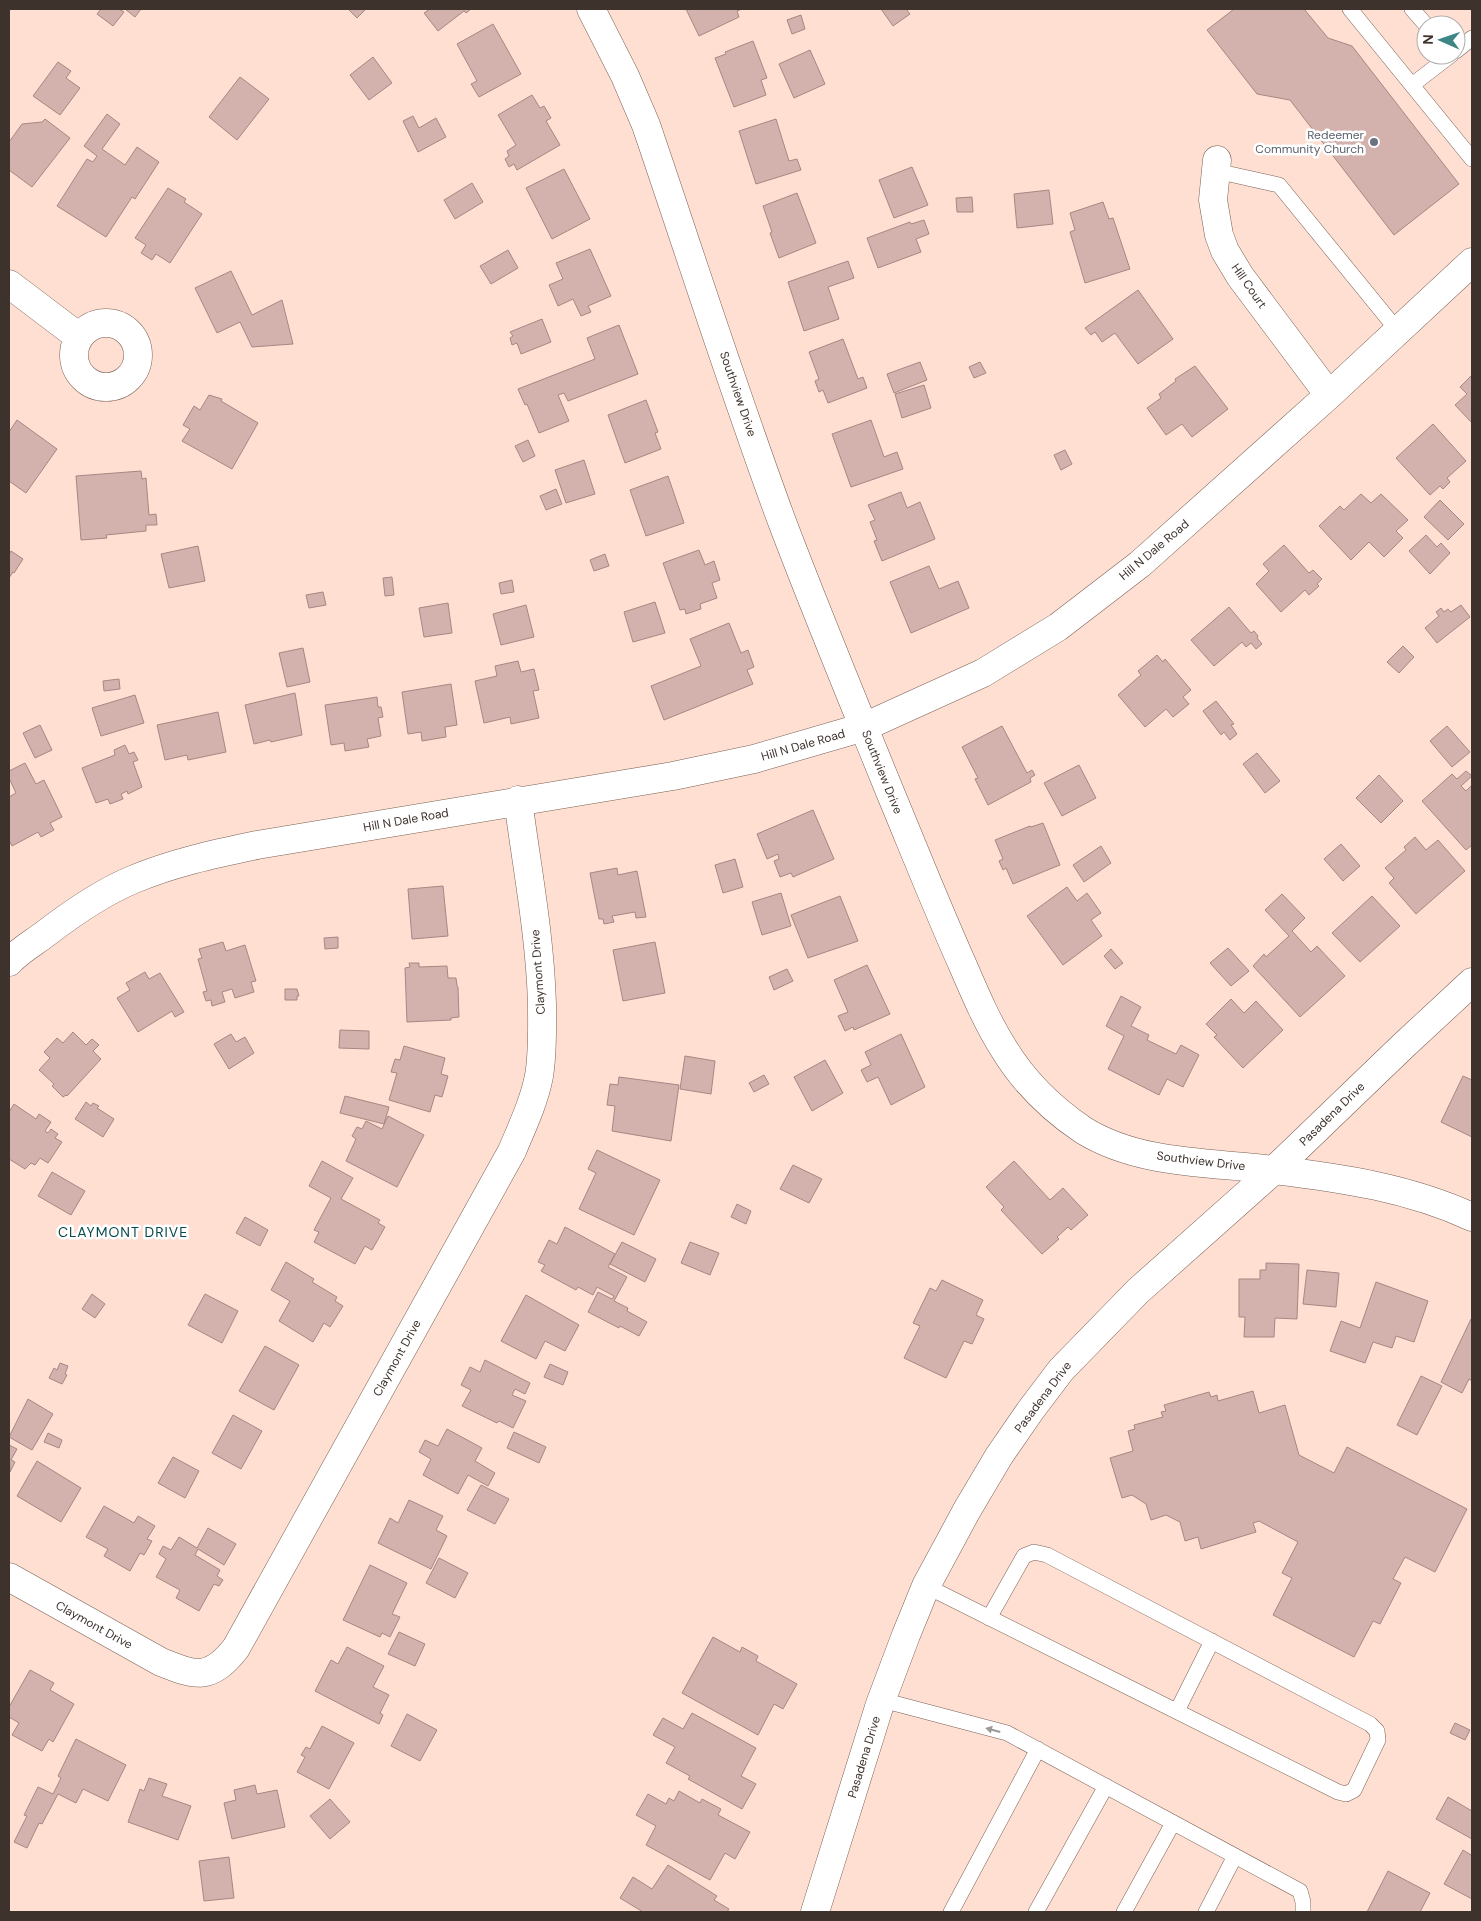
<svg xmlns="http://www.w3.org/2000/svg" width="1481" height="1921" font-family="'DM Sans',sans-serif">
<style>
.building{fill:#d3b2ad;stroke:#a68783}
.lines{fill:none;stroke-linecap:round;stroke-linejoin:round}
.service-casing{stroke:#7b6055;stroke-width:16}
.minor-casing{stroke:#7b6055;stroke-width:29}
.tertiary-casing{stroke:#7b6055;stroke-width:29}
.service{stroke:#fff;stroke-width:15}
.minor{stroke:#fff;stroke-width:28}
.tertiary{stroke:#fff;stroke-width:28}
.oneway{fill:#9e9896}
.worship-dot{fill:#6b7280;stroke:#fff;stroke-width:2}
.labels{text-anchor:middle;stroke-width:5;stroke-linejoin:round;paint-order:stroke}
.worship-label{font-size:12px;fill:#5b616d;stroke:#fff;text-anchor:end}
.street-label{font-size:12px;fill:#3e322d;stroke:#fff}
.neighbourhood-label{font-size:14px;letter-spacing:1px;fill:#08494a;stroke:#fff}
</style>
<rect width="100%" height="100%" fill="#fedfd2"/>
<path class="building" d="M101,9H119L124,12L113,26L97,14Z
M125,9H141L135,17Z
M348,9H366L357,18Z
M430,9H471L466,13L464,11L438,31L424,13Z
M686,9H742L737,11L739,17L699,36Z
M881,9H906L910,14L893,26Z
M1234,9H1304L1328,38L1352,46L1459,184L1394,235L1290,100L1257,94L1207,30Z
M801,15L805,29L792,34L787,20Z
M493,24L521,74L479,97L471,84L477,81L457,44Z
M753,41L767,78L761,80L766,95L734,107L715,58L726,54L725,52Z
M810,50L825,84L794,98L779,64Z
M373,57L392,83L369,100L350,75Z
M58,62L71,71L66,78L80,88L60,115L33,96Z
M240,77L269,99L237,140L209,117Z
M532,95L540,108L544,106L551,118L546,121L560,145L517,170L514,164L509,167L505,159L509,156L507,151L516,145L498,115Z
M107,114L120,124L102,149L125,165L137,147L159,162L135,199L132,197L106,237L57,206L87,159L93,162L97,156L84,146Z
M413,116L419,128L436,118L446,137L418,152L403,121Z
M45,119L70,138L32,187L9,170V142L22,124L42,122Z
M776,119L789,161L797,159L801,170L756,184L739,131Z
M912,167L928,205L894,218L879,180Z
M564,169L590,219L552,239L526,188Z
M472,183L483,202L455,219L444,200Z
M168,188L186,199L184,202L202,214L170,263L156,254L152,260L141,253L146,245L135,238Z
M1049,190L1053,224L1017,228L1014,194Z
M797,193L816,243L779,258L770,233L772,232L763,206Z
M972,197L973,212H957L956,198Z
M1103,202L1109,219L1113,218L1130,269L1085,283L1070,232L1075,230L1070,213Z
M924,220L929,234L916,239L921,252L878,268L867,238L910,222L911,224Z
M590,249L611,296L588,306L591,312L581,316L573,299L558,306L549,285L563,279L556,263Z
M508,250L518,268L491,284L480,266Z
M848,261L854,278L828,287L839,319L804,331L788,282Z
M231,271L252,315L282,300L293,344L252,347L240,322L217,333L195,288Z
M1138,290L1173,339L1138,364L1115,333L1102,342L1095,332L1091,335L1085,328Z
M542,319L551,342L521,354L517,343L512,345L510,338L513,336L510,332Z
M619,325L638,374L568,401L564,393L558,395L569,421L539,433L527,404L525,405L518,389L595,359L587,338Z
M843,339L858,379L863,377L867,388L828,403L823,390L819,392L815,381L819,379L809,352Z
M920,362L927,380L894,393L887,374Z
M980,362L986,373L974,378L969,367Z
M1195,366L1228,409L1192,437L1182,424L1166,435L1147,408L1161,398L1159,394L1176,381L1175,379Z
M1471,376L1472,377V423L1455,405L1467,394L1460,387Z
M924,385L931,408L902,418L895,394Z
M209,395L222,399L221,401L258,423L232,469L182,441L190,429L183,425L194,406L200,410Z
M646,400L658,432L655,433L661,449L625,463L608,415Z
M17,420L57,449L26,493L9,481V432Z
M871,420L884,457L897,452L903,469L851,487L832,434Z
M1433,424L1466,461L1447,478L1450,482L1443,489L1440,486L1430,495L1396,458Z
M528,440L535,456L523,462L515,446Z
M1065,450L1072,464L1061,470L1054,455Z
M584,460L595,494L566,503L555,470Z
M141,471L142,479L146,478L149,515L156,514L157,525H146V531L106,535L107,538L81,540L76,476Z
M668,476L684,523L646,536L630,490Z
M556,489L562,504L546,510L540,496Z
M901,492L907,508L920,502L935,539L882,561L874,541L877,540L870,522L875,520L868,505Z
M1361,494L1371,503L1381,494L1408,520L1396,531L1403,538L1384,557L1369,542L1351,560L1319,526L1340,506L1344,510Z
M1440,500L1464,524L1448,540L1424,517Z
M1426,535L1437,547L1441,543L1450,553L1430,574L1409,551Z
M1284,545L1309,573L1313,570L1322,579L1317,584L1319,586L1309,595L1305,590L1281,612L1256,584L1269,571L1263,564Z
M198,546L205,581L169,588L161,554Z
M699,550L705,565L714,561L720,580L712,583L717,598L700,604L701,609L686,614L685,609L680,610L663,563Z
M11,551L23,559L14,573L13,572L9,578V555Z
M605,554L609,566L594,571L590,560Z
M929,566L939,589L958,581L969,608L911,633L890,582Z
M392,577L394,595L385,596L383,578Z
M512,580L514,592L501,594L499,583Z
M323,592L326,605L309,608L306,595Z
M655,602L665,633L633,642L624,612Z
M448,603L452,633L424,637L419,608Z
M526,605L534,637L501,645L493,614Z
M1461,605L1470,617L1437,643L1425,628L1439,616L1436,612L1441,608L1444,612L1448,609L1451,612Z
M1229,607L1251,633L1254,631L1258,636L1257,638L1262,644L1256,649L1251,643L1246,647L1242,642L1214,666L1191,640Z
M729,623L741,653L748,650L754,667L747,670L753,684L664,720L651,686L701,666L690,639Z
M1403,646L1414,657L1399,673L1387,662Z
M303,648L310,682L287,687L279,653Z
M1157,655L1163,662L1165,659L1191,690L1183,697L1189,704L1173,717L1166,709L1145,727L1118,695L1141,675L1138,671Z
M518,661L521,672L534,669L539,690L533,691L539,718L511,724L510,717L484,723L475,681L497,676L495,666Z
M119,679L120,689L104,691L103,681Z
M451,684L457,725L445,727L446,737L422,741L421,732L408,734L402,692Z
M295,693L302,735L271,742L270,740L254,744L245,705Z
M135,695L144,723L101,736L92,708Z
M377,697L378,707H381L383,717L378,718L381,736L367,739L369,747L345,751L344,743L331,745L325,705Z
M1216,701L1234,724L1231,725L1237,734L1230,740L1224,732L1221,735L1203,711Z
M218,712L226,752L188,760L187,755L165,760L157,725Z
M40,725L52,750L35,758L23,733Z
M1002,726L1027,773L1032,770L1035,775L1030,778L1031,782L988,805L975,779L978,778L962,747Z
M1447,726L1470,752L1452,767L1430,741Z
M125,745L129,754L134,752L138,760L133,762L142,787L128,794L127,791L121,794L123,799L110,804L108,799L96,803L82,768L115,755L114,750Z
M1257,753L1280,781L1265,793L1243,764Z
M25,763L36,784L44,780L62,817L50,823L54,830L41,837L38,832L12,846L9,840V797L16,793L9,778V771Z
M1079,765L1096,798L1062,816L1044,783Z
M1466,771L1472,776L1461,786L1466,791L1472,785V845L1466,850L1422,801L1452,774L1457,779Z
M1379,775L1403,801L1381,823L1356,798Z
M813,810L834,859L793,877L791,873L780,877L774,861L779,859L778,854L767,859L757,834Z
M1043,823L1060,865L1013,884L1006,868L1003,870L999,861L1003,859L995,840L1030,826L1031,827Z
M1415,837L1426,850L1438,840L1465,871L1416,914L1389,883L1394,878L1385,868L1406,850L1404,847Z
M1341,844L1360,866L1343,881L1324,859Z
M1101,846L1111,863L1084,882L1073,865Z
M735,859L743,887L723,893L715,865Z
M617,868L618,875L637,871L646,917L636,918L635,912L612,916L614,922L604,924L603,919H599L590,873Z
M443,886L448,936L412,939L408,889Z
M1067,887L1077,901L1087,893L1101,913L1091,920L1102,936L1063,965L1027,916Z
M781,893L791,926L762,935L752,902Z
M1282,894L1305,918L1292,931L1311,952L1317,946L1345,976L1300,1017L1253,966L1264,954L1266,957L1289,936L1265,910Z
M840,896L858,941L808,958L791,915Z
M1372,896L1400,926L1360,962L1332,933Z
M338,937V948L325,949L324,938Z
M223,942L226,951L245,945L256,981L251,982L254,992L235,998L232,989L222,992L225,1002L212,1006L211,1000L206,1001L203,992L207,991L198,959L202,958L199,949Z
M655,942L665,993L623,1001L613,950Z
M1228,948L1249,971L1231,986L1210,963Z
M1111,949L1123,963L1115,969L1104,956Z
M409,963H419V967L447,966L448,978H456L457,986L458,987L459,1017L451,1018V1020L407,1022L405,968L410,967Z
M867,965L890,1014L854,1030L853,1027L845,1031L838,1016L848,1012L834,980Z
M787,969L793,981L774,990L769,977Z
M145,972L149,979L160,973L184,1012L175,1017L172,1011L138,1032L117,998L130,990L126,983Z
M285,989H297L299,996H297V1000H285Z
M1121,996L1141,1007L1131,1026L1149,1035L1147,1040L1176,1054L1181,1045L1199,1055L1183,1087L1167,1079L1159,1095L1108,1069L1124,1036L1106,1026Z
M1231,999L1244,1013L1256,1001L1283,1030L1243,1068L1214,1037L1217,1035L1206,1024Z
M340,1030L369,1031V1049L339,1048Z
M73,1032L86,1045L92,1039L99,1045L93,1051L101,1059L67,1096L66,1095L63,1097L52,1086L54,1084L39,1070L50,1058L44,1052L57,1038L63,1043Z
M231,1034L236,1042L245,1037L254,1053L229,1069L214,1044Z
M901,1034L925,1087L891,1105L878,1077L867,1082L861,1070L871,1065L865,1052Z
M404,1046L445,1058L441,1074L448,1076L442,1097L435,1095L430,1112L389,1100L397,1073L391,1072L395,1059L400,1060Z
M685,1056L715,1061L711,1094L680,1089Z
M825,1060L843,1093L812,1111L794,1077Z
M764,1075L769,1084L754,1092L749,1083Z
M1463,1076L1472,1080V1137L1441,1122Z
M619,1077L679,1085L671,1141L612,1131L615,1106L607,1105L610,1084L618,1085Z
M345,1096L389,1107L384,1124L340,1113Z
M86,1102L91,1106L93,1103L99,1106L97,1108L114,1119L103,1137L75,1119Z
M14,1104L36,1119L39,1114L51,1122L45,1131L48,1133L51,1129L58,1134L55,1138L62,1142L48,1163L40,1158L35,1165L31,1163L25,1169L9,1159V1112Z
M388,1116L424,1135L397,1187L346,1161L356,1139L352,1136L357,1127L362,1129L366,1121L382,1129Z
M597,1150L660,1180L634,1235L579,1209L596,1173L588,1169Z
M322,1161L353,1178L341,1199L380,1220L378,1223L385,1227L372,1250L365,1246L355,1264L314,1242L319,1232L314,1230L331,1198L309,1186Z
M1014,1161L1050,1200L1063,1188L1088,1215L1071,1230L1068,1227L1057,1237L1059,1239L1042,1254L1001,1210L1004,1207L986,1187Z
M793,1165L822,1179L809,1203L780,1189Z
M52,1172L85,1191L71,1215L38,1196Z
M737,1204L751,1211L746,1224L731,1217Z
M245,1217L268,1230L260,1246L236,1233Z
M565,1227L615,1254L608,1267L627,1277L614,1301L628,1308L627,1311L647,1322L639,1336L620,1326L619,1328L588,1312L598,1292L612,1299L614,1296L597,1287L593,1295L578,1287L576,1290L541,1271L545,1265L538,1262L549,1240L557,1244Z
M622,1242L656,1259L645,1282L610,1264Z
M690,1242L719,1253L710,1275L681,1263Z
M286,1262L314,1279L312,1282L337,1297L335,1301L343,1306L330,1327L324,1323L313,1342L279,1321L290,1301L271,1290Z
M1266,1263L1299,1264L1297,1319L1275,1318L1274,1337H1244L1245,1317H1239V1279H1260V1270H1266Z
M1307,1270L1339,1273L1336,1307L1303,1304Z
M942,1280L983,1300L976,1315L984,1319L972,1344L964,1341L946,1378L904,1358L920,1326L913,1323L930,1288L936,1291Z
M1376,1282L1428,1301L1414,1342L1396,1336L1392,1348L1373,1342L1365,1363L1330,1351L1341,1321L1360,1328Z
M92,1294L105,1304L95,1318L82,1309Z
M205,1294L238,1311L222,1343L188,1325Z
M526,1295L579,1325L565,1351L545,1341L536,1359L501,1341Z
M1471,1319L1472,1320V1381L1469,1379L1462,1393L1441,1382Z
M265,1346L299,1365L274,1410L239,1391Z
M485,1360L530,1383L525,1394L515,1389L512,1395L526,1401L513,1428L499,1421L497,1423L462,1406L471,1390L461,1385L470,1367L480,1372Z
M60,1363L68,1366L65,1374L67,1375L62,1384L49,1378L54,1368L57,1370Z
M550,1364L568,1372L563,1385L544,1377Z
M1421,1376L1442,1386L1417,1435L1397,1425Z
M1253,1391L1259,1413L1285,1405L1299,1455L1334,1473L1347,1447L1467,1509L1435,1572L1405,1557L1393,1579L1401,1583L1380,1624L1373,1621L1354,1657L1273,1615L1292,1578L1282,1573L1298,1542L1259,1521L1253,1523L1256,1532L1201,1549L1198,1537L1185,1541L1180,1522L1166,1515L1151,1520L1146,1504L1132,1495L1122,1498L1110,1458L1133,1451L1128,1431L1135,1429L1134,1425L1163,1417L1161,1412L1166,1411L1164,1405L1209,1392L1211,1397L1217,1395L1218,1401Z
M28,1399L53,1414L32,1450L9,1437Z
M233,1415L262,1431L241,1469L212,1453Z
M447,1429L482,1448L475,1461L495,1473L488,1486L468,1475L458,1494L423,1475L431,1459L419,1452L425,1440L438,1446Z
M514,1432L546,1447L539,1463L507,1448Z
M48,1433L62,1440L59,1448L44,1442Z
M9,1445L17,1449L11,1460L15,1462L10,1472Z
M173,1457L199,1471L185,1498L158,1483Z
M37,1461L81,1488L61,1522L17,1496Z
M481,1485L509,1499L495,1524L467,1510Z
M409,1500L443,1516L436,1530L447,1536L431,1569L378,1543L390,1518L398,1523Z
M104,1506L134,1523L138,1516L155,1526L147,1539L152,1541L144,1555L140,1553L130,1571L104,1556L108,1549L86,1537Z
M208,1528L236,1544L224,1565L198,1549L195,1555L220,1570L217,1576L223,1580L219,1586L214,1584L199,1611L176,1598L180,1590L156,1577L166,1559L159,1554L163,1546L171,1550L179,1537L197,1548Z
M439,1558L468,1573L455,1598L426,1583Z
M370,1565L407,1583L392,1614L400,1617L390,1637L382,1633L380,1637L343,1620Z
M399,1632L425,1644L415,1666L388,1654Z
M713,1637L740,1652L742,1647L758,1656L756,1661L797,1684L783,1709L774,1704L758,1735L682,1693Z
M347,1647L384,1666L373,1687L389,1695L380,1713L383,1715L379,1724L315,1691L331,1660L338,1664Z
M30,1670L54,1683L50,1690L74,1704L53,1742L49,1739L42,1751L12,1735L19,1723L9,1717V1707Z
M692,1713L756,1748L741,1776L756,1784L742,1809L688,1779L690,1776L666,1763L675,1747L653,1735L663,1718L683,1729Z
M407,1714L437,1730L420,1761L391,1746Z
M1455,1723L1470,1730L1465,1740L1450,1733Z
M322,1726L354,1743L329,1789L297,1772L305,1757L301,1755L306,1747L310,1749Z
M76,1739L126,1765L108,1801L83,1789L76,1803L58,1794L42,1824L39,1823L27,1848L14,1842L27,1816L24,1815L38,1787L53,1794L61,1778L58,1776Z
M149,1778L167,1784L162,1796L191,1806L178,1840L128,1822L140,1789L144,1791Z
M255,1785L257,1794L277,1790L285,1827L232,1839L224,1803L236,1800L234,1790Z
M679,1791L700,1803L702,1799L721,1809L718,1815L750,1832L735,1859L725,1853L710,1880L646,1845L656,1826L636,1815L648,1794L666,1804L669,1798L674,1801Z
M1448,1797L1472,1811V1839L1436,1819Z
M330,1799L350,1822L330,1839L310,1816Z
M1463,1850L1471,1855L1472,1853V1899L1444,1884Z
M229,1857L234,1898L204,1901L199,1861Z
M668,1865L717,1896L714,1900L729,1909L727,1912H643L620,1898L633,1877L652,1889Z
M1388,1871L1430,1893L1420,1912H1367Z"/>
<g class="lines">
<g class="service-casing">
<path id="service" d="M1350,9L1472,159
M1412,9L1426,25
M1456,51L1472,38
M1412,85L1451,55
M1216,171L1279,185L1398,331
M926,1586C1063,1655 1201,1723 1338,1792L1346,1794L1354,1790L1378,1740L1377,1731L1370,1724L1047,1555L1034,1552L1024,1556L989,1618
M882,1700L1007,1733L1300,1891L1303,1902V1912
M1177,1711L1212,1641
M951,1912L1038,1749
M1036,1912L1106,1786
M1124,1912L1173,1823
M1206,1912L1235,1856"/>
</g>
<g class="minor-casing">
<path id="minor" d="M591,9L625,76L646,125C691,257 733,389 781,519C815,609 852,698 888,787C913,847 937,908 964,968C976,996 988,1024 1004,1049C1024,1082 1052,1109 1083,1130C1139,1165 1211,1162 1274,1170C1342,1178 1409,1188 1472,1217
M1217,160L1213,200L1219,235L1225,251L1240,276L1329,395
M9,284L79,337
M74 355a32 32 0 1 1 64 0a32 32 0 1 1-64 0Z
M9,962C19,951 33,943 45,934C71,914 101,893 132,880C172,863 214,854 257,845L673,776L754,759L864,727L983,673L1058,627L1140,564L1329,395L1472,262
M9,1577L161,1662C196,1676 210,1681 236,1648L512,1151C522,1127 534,1102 539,1076C543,1053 542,1028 542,1004C540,936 527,868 518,800"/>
</g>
<g class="tertiary-casing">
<path id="tertiary" d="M815,1912L880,1704L906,1635L926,1586L967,1510L999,1456L1030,1411L1061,1370L1138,1291L1274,1170L1403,1046L1472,982"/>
</g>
<use href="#service" class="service"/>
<use href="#minor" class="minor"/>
<use href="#tertiary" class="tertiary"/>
</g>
<defs><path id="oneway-solid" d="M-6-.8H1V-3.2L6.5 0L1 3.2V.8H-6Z" transform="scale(1.25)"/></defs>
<use class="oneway" href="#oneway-solid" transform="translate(993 1730) rotate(-165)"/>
<circle class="worship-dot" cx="1374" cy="142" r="5"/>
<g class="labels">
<g class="worship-label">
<text x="1364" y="139">Redeemer<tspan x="1364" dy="14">Community Church</tspan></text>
</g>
<g class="street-label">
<text transform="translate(1249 286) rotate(55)" y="4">Hill Court</text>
<text transform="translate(738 394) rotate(71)" y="4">Southview Drive</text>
<text transform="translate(1154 550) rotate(-40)" y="4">Hill N Dale Road</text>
<text transform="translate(803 745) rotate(-16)" y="4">Hill N Dale Road</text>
<text transform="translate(882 772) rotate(68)" y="4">Southview Drive</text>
<text transform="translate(406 820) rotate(-10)" y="4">Hill N Dale Road</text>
<text transform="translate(538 972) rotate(-94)" y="4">Claymont Drive</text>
<text transform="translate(1332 1114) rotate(-44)" y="4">Pasadena Drive</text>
<text transform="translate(1201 1161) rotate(7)" y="4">Southview Drive</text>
<text transform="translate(397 1358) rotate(-61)" y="4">Claymont Drive</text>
<text transform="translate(1043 1397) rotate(-53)" y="4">Pasadena Drive</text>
<text transform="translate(94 1625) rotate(29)" y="4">Claymont Drive</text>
<text transform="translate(864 1757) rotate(-73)" y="4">Pasadena Drive</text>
</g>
<g class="neighbourhood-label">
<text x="123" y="1237">CLAYMONT DRIVE</text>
</g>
</g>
<rect width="1481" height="1921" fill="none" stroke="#3e322d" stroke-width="20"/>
<g transform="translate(1441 40) rotate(272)"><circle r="24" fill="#ffffff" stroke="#b2adab"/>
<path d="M0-4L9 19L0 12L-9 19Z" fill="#3e8686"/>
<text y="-8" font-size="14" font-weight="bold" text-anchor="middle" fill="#3e322d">N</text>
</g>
</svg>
